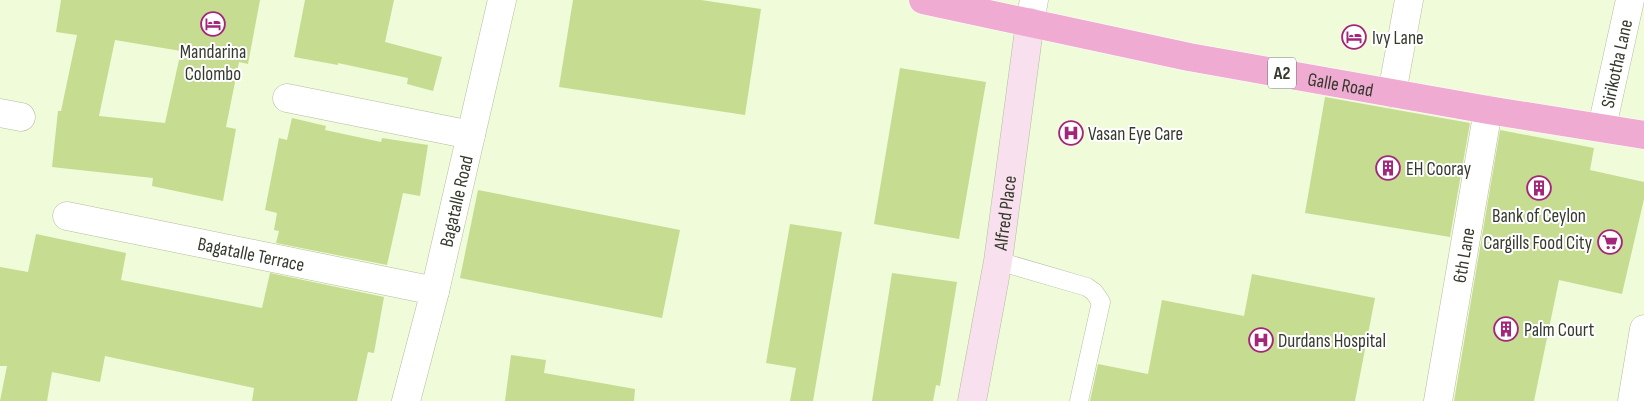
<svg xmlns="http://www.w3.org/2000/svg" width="1644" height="401" font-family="'Sofia Sans Condensed',sans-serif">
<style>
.building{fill:#c6dc90;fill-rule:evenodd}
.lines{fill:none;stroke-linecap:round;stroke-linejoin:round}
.service-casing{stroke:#b3bd9e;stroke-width:19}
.minor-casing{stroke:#b3bd9e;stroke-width:29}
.tertiary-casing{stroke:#b3bd9e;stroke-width:29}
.secondary-casing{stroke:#b3bd9e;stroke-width:29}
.trunk-casing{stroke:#fff;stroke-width:29}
.service{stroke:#fff;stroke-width:18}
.minor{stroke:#fff;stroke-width:28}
.tertiary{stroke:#fff;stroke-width:28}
.secondary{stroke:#f9e0ee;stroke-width:28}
.trunk{stroke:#efabd2;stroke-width:28}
.labels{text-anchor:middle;stroke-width:4;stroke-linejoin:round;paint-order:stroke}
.shield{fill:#fff;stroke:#72756c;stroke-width:1}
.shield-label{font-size:18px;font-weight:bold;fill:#353a2d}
.poi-label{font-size:19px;fill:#353a2d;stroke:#fff;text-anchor:start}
.street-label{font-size:19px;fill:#353a2d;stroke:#fff}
</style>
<rect width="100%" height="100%" fill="#f0fbda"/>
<path class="building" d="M61,0H260L248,64L239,62L226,127L236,129L223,201L152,186L153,178L52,167L58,111H61L77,35L56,32ZM115,40L181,51L165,123L99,116Z
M305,0H394L385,42L442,57L433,91L407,84L408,78L338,63V65L294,57Z
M573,0H701L761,9L745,115L559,87Z
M900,68L986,82L959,239L874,224Z
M1325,97L1470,123L1450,237L1305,213Z
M292,118L326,126L325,130L381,142L382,138L428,145L420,196L403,193L387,265L276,243L279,231L274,230L277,213L265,210L279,138L287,140Z
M1500,130L1594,148L1590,170L1644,182V199L1622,294L1559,280L1534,401H1454Z
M478,190L680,230L662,318L460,278Z
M790,224L842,232L813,401H790L796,368L766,363Z
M36,234L126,253L121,280L262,308L270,273L384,297L374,353L368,352L357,401H252L254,388L105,356L100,382L52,372L47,401H0L7,366H0V267L28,272Z
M892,273L957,282L940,386L936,385L933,401H872Z
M1252,274L1375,298L1355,401H1090L1098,364L1148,374L1162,300L1244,316Z
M511,355L546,360L544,373L635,389L634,401H505Z"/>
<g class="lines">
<g class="service-casing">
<path id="service" d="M998,261L1087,287L1094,292L1101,302L1079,401"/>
</g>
<g class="minor-casing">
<g id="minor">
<path d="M1030,22L1034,0"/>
<path d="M1392,93L1409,0"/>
<path d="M287,98L471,135"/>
<path d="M0,113L21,117"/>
<path id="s1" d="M1602,127L1630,0"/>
<path id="s2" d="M67,216L435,291"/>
<path id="s3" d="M1438,401L1488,110"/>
<path d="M1632,401L1644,329"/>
</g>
</g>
<g class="tertiary-casing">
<g id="tertiary">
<path id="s4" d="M406,401L435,291L502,0"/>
</g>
</g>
<g class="secondary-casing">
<g id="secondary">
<path id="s5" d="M972,401L998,261L1030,22"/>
</g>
</g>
<g class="trunk-casing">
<g id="trunk">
<path id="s6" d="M923,0L1189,57L1488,110L1644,135"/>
</g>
</g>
<use href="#service" class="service"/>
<use href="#minor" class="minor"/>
<use href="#tertiary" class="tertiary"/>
<use href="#secondary" class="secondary"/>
<use href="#trunk" class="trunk"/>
</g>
<defs>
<g id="hotel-ring" transform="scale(1.25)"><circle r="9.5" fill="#fff" stroke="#a3267a" stroke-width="1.5"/><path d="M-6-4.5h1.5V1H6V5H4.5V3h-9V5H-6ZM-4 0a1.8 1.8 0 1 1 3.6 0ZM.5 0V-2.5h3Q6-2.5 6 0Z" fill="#a3267a"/></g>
<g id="hospital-ring" transform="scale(1.25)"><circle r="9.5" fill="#fff" stroke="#a3267a" stroke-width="1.5"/><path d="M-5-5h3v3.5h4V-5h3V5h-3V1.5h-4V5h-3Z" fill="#a3267a"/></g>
<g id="building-ring" transform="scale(1.25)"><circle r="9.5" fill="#fff" stroke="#a3267a" stroke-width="1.5"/><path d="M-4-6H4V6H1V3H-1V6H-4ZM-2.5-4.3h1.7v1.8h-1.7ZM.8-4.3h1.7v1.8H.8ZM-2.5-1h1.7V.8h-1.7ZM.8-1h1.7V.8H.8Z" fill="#a3267a"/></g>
<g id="supermarket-ring" transform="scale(1.25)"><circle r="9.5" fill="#fff" stroke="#a3267a" stroke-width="1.5"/><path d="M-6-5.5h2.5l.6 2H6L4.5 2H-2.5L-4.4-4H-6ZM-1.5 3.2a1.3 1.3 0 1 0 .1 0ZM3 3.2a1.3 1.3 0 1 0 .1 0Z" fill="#a3267a"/></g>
</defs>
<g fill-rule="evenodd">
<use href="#hotel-ring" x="213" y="24"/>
<use href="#hotel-ring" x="1354" y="37"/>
<use href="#hospital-ring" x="1071" y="133"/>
<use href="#building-ring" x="1388" y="168"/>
<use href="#building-ring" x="1539" y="188"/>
<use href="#supermarket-ring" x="1610" y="242"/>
<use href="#building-ring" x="1506" y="329"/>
<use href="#hospital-ring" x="1261" y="340"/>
</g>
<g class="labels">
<rect class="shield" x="1268" y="57.5" width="28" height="31" rx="4"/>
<g class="shield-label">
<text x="1282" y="79">A2</text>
</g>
<g class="poi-label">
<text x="1372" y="44">Ivy Lane</text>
<text x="213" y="58" text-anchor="middle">Mandarina<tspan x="213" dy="22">Colombo</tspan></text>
<text x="1088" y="140">Vasan Eye Care</text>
<text x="1406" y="175">EH Cooray</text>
<text x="1539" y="222" text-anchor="middle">Bank of Ceylon</text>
<text x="1592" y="249" text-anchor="end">Cargills Food City</text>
<text x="1524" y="336">Palm Court</text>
<text x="1278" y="347">Durdans Hospital</text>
</g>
<g class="street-label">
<text dy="7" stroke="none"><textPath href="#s1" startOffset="65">Sirikotha Lane</textPath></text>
<text dy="7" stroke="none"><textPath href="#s6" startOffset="426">Galle Road</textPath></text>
<text dy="7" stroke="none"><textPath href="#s4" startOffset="206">Bagatalle Road</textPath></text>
<text dy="7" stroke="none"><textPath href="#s5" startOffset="191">Alfred Place</textPath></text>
<text dy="7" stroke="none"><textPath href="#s2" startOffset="188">Bagatalle Terrace</textPath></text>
<text dy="7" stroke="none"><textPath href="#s3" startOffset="148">6th Lane</textPath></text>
</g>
</g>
</svg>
